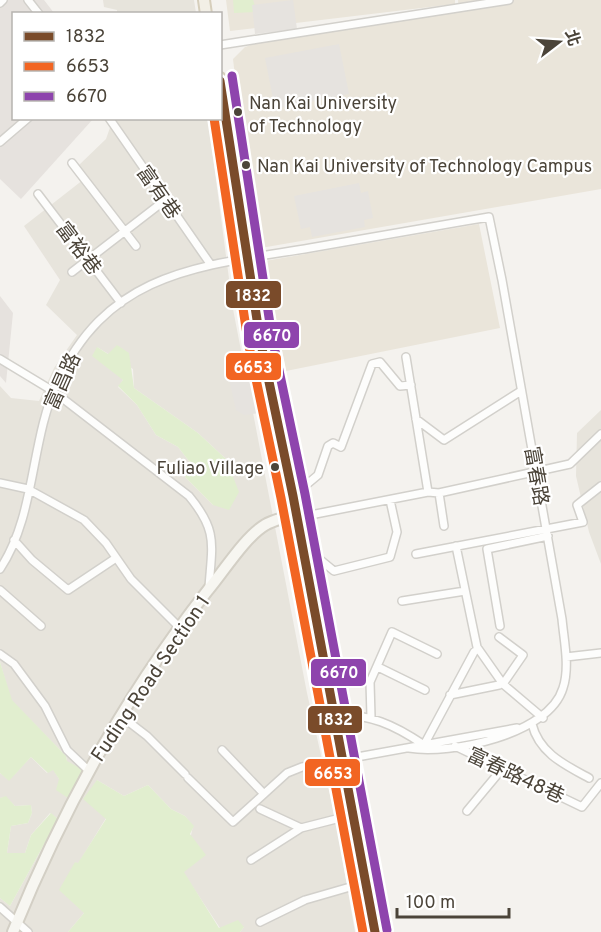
<svg xmlns="http://www.w3.org/2000/svg" width="601" height="932" font-family="Overpass,'Noto Sans TC',sans-serif">
<style>
.residential{fill:#e7e4dc;fill-rule:evenodd}
.industrial{fill:#e6e2de}
.education{fill:#eae5da}
.green{fill:#e1eecf}
.parking{fill:#e6e3df}
.lines{fill:none;stroke-linecap:round;stroke-linejoin:round}
.street-casing{stroke:#d2d0cb;stroke-width:10}
.secondary-casing{stroke:#d3cfc5;stroke-width:14}
.primary-casing{stroke:#d6cebb;stroke-width:14}
.street{stroke:#fdfdfc;stroke-width:7}
.secondary{stroke:#f7f6f1;stroke-width:10}
.primary{stroke:#f2efe6;stroke-width:10}
.bus-1-casing{stroke:#fff;stroke-width:14}
.bus-2-casing{stroke:#fff;stroke-width:14}
.bus-3-casing{stroke:#fff;stroke-width:14}
.bus-1{stroke:#7a4b2a;stroke-width:9}
.bus-2{stroke:#f26522;stroke-width:9}
.bus-3{stroke:#8e44ad;stroke-width:9}
.bus-dot{fill:#4b4439;stroke:#fff;stroke-width:2}
.labels{text-anchor:middle;stroke-width:4.5;stroke-linejoin:round;paint-order:stroke}
.bus-label{font-size:18px;fill:#4b4439;stroke:#fff;text-anchor:start}
.street-label{font-size:20px;fill:#4b4439;stroke:#fff}
.line-badge{stroke:#fff;stroke-width:2}
.badge-label{font-size:16px;text-anchor:middle;font-weight:bold;fill:#fff}
</style>
<rect width="100%" height="100%" fill="#f4f2ee"/>
<path class="residential" d="M103,0H194L196,13H117V10L104,7Z
M113,119H208L233,309L307,693L336,822L355,932H240L244,927L220,928L183,872L193,826L185,816L171,809L148,785L124,796L97,780L106,818L78,864L75,862L84,913L68,932H0V898L10,906L58,819L50,813L31,835L25,853H7L11,826L28,823L32,813L31,805L15,806L6,797L0,798V773L9,780L31,757L47,773L53,769L59,779L67,761L66,756L11,700L0,662L2,654H0V386L11,398L39,401L54,368L77,335L46,305L60,280L24,226L88,176L79,165L106,139ZM97,347L133,369L134,388L198,433L226,459L213,505L185,477L192,465L178,447L156,435L137,405L118,387L123,380Z
M601,410V564L589,532L576,476L577,433Z"/>
<path class="industrial" d="M0,0H44L54,13L14,14V118L93,119L21,199L0,179Z
M0,296L13,313L6,383L0,376Z"/>
<path class="education" d="M226,0H455V4L230,31Z
M458,0H601V189L255,249L233,59L245,47L281,35L459,12Z
M479,224L500,328L286,371L265,261Z"/>
<path class="green" d="M233,0H253L257,12L234,13Z
M117,345L129,353L134,388L198,433L226,459L239,492L229,510L213,505L185,477L192,465L178,447L156,435L137,405L118,386L123,380L92,356L97,347L108,354Z
M0,662L12,700L66,756L67,761L85,771L68,798L56,790L59,779L53,770L48,773L31,757L9,781L0,773Z
M97,780L124,796L148,785L171,809L185,816L194,826L190,834L206,855L184,872L219,928L238,920L244,927L240,932H68L84,913L59,890L75,862L78,863L106,819L83,799Z
M6,796L15,806L31,805L32,813L28,823L11,826L7,853H25L31,835L51,813L58,819L10,906L0,898V798Z"/>
<path class="parking" d="M293,0L297,29L255,34L252,5Z
M339,44L349,94L275,109L265,58Z
M359,183L361,193L368,191L373,218L364,220L365,227L312,237L310,227L301,229L294,196Z
M247,361L259,413L244,415L236,410L228,375L232,369Z"/>
<g class="lines">
<g class="street-casing">
<path id="street" d="M28,0L39,14
M0,3L3,0
M220,45L509,0
M109,118L211,265
M0,142L28,118
M72,163L136,246
M38,194L121,303
M72,272L164,201
M406,357L428,492
M0,359L53,391L189,496C218,531 212,544 209,587
M416,419L444,440L521,391
M0,483L28,489L84,520L106,543L131,579L179,627
M439,493L444,526
M293,496L318,475L328,446L333,443L341,447L372,364L380,362L400,386L411,385
M295,518L428,492L439,493L570,464L601,434
M14,540L32,560L68,590L116,558
M301,544L334,571L390,557L397,532L390,500
M456,546L477,647L503,684L543,718
M416,554L583,522L577,505L601,486
M0,569C36,515 30,442 57,383C109,270 201,266 310,248C369,238 429,227 489,217L502,280L562,619C564,641 570,667 563,688C549,735 450,755 409,748
M0,590L41,626
M402,601L465,591
M500,626L487,549L548,536
M499,637L523,655L503,684
M0,654L14,664L45,706L67,750L88,770
M566,657L601,653
M378,667L425,690
M450,695L499,685
M333,712C373,717 390,722 424,745L474,652
M121,716L147,736L185,774
M371,717L370,682L392,632L437,654
M532,724C539,753 565,765 589,778
M455,746L582,807L601,783
M222,750L264,794
M188,778L233,822L287,773L302,767L517,728
M260,809L301,828
M467,811L502,769
M251,860L301,828L344,817
M0,907L28,932
M260,922L305,900L357,885"/>
</g>
<g class="secondary-casing">
<path id="secondary" d="M13,932C63,809 126,694 208,590C224,571 245,537 265,525C271,521 280,519 286,517"/>
</g>
<g class="primary-casing">
<path id="primary" d="M204,0L206,14
M220,78L260,339L293,496L375,932
M217,118L236,260L365,932"/>
</g>
<use href="#street" class="street"/>
<use href="#secondary" class="secondary"/>
<use href="#primary" class="primary"/>
<g class="bus-1-casing">
<path id="bus-1" d="M220,81L260,339L293,496L375,932"/>
</g>
<g class="bus-2-casing">
<path id="bus-2" d="M214,118L248,341L281,498L363,932"/>
</g>
<g class="bus-3-casing">
<path id="bus-3" d="M232,76L272,337L305,494L387,930"/>
</g>
<use href="#bus-1" class="bus-1"/>
<use href="#bus-2" class="bus-2"/>
<use href="#bus-3" class="bus-3"/>
</g>
<g class="bus-dot">
<circle cx="238" cy="112" r="5"/>
<circle cx="246" cy="165" r="5"/>
<circle cx="275" cy="467" r="5"/>
</g>
<g class="labels">
<g class="bus-label">
<text x="249" y="109">Nan Kai University<tspan x="249" dy="23">of Technology</tspan></text>
<text x="257" y="172">Nan Kai University of Technology Campus</text>
<text x="264" y="474" text-anchor="end">Fuliao Village</text>
</g>
<g class="street-label">
<text transform="translate(159 192) rotate(55)" y="7">富有巷</text>
<text transform="translate(79 248) rotate(53)" y="7">富裕巷</text>
<text transform="translate(62 381) rotate(-66)" y="7">富昌路</text>
<text transform="translate(537 476) rotate(80)" y="7">富春路</text>
<text transform="translate(150 678) rotate(-56)" y="7">Fuding Road Section 1</text>
<text transform="translate(516 775) rotate(25)" y="7">富春路48巷</text>
</g>
</g>
<g class="line-badge">
<rect x="225" y="280" width="57" height="29" rx="6" fill="#7a4b2a"/>
<rect x="243" y="321" width="57" height="28" rx="6" fill="#8e44ad"/>
<rect x="225" y="352" width="57" height="29" rx="6" fill="#f26522"/>
<rect x="310" y="658" width="57" height="29" rx="6" fill="#8e44ad"/>
<rect x="307" y="705" width="56" height="29" rx="6" fill="#7a4b2a"/>
<rect x="304" y="758" width="57" height="29" rx="6" fill="#f26522"/>
</g>
<g class="badge-label">
<text x="253" y="301">1832</text>
<text x="272" y="341">6670</text>
<text x="253" y="373">6653</text>
<text x="339" y="678">6670</text>
<text x="335" y="725">1832</text>
<text x="333" y="779">6653</text>
</g>
<rect x="12" y="12" width="210" height="108" fill="#ffffff" stroke="#b7b4b0" stroke-width="1.5"/>
<rect x="24" y="32" width="30" height="9" fill="#7a4b2a" stroke="#b7b4b0" stroke-width="1.5"/>
<text x="66" y="42" font-size="18" fill="#4b4439">1832</text>
<rect x="24" y="62" width="30" height="9" fill="#f26522" stroke="#b7b4b0" stroke-width="1.5"/>
<text x="66" y="72" font-size="18" fill="#4b4439">6653</text>
<rect x="24" y="92" width="30" height="9" fill="#8e44ad" stroke="#b7b4b0" stroke-width="1.5"/>
<text x="66" y="102" font-size="18" fill="#4b4439">6670</text>
<g transform="translate(559 42) rotate(73)" stroke="#ffffff" stroke-width="4.5" paint-order="stroke">
<path d="M0-4.5L10 22L0 15L-10 22Z" fill="#4b4439"/>
<text y="-9" font-size="16" font-weight="bold" text-anchor="middle" fill="#4b4439">北</text>
</g>
<path d="M397 908v9h112v-9" fill="none" stroke="#4b4439" stroke-width="3"/>
<text x="406" y="908" font-size="18" fill="#4b4439" stroke="#ffffff" stroke-width="4.5" paint-order="stroke">100 m</text>
</svg>
